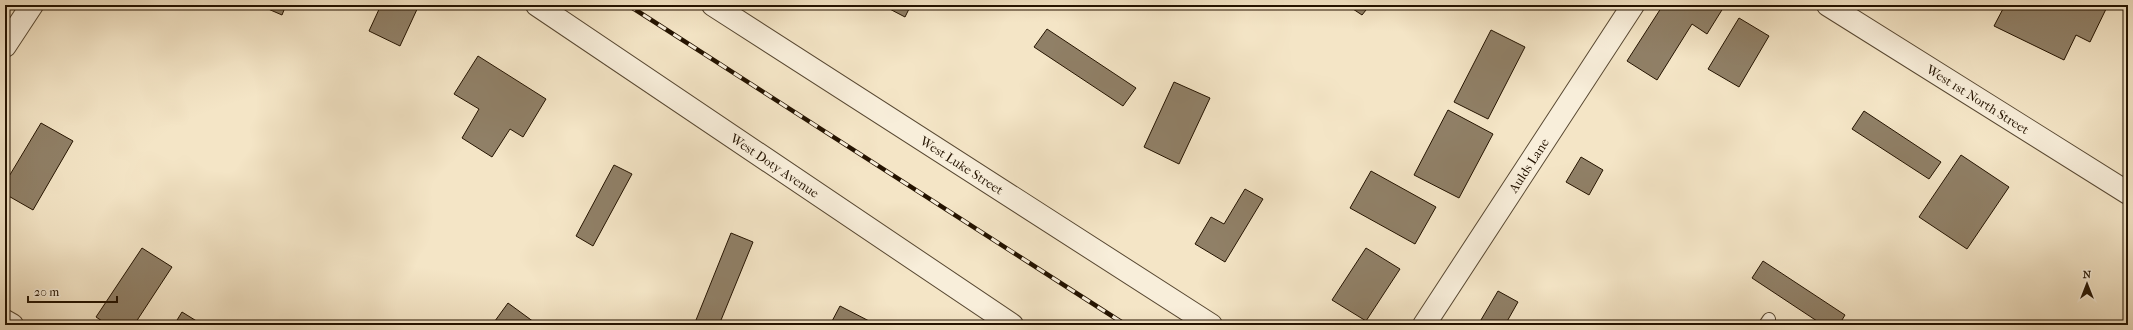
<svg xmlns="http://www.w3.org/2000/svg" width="2133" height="330" font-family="'IM FELL French Canon',serif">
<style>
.building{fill:#908067;stroke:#241300}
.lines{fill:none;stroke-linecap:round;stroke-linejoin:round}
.service-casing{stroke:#584832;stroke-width:14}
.minor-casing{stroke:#584832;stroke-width:24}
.service{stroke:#f8eeda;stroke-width:12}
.minor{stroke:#f8eeda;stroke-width:22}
.rail-casing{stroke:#241300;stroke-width:4.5}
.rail{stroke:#f8eeda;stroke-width:3;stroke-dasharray:9;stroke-linecap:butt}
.labels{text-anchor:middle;stroke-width:3.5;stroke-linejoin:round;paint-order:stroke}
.street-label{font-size:13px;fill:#241300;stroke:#f8eeda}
</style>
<rect width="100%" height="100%" fill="#f4e5c6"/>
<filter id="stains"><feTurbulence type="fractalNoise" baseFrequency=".005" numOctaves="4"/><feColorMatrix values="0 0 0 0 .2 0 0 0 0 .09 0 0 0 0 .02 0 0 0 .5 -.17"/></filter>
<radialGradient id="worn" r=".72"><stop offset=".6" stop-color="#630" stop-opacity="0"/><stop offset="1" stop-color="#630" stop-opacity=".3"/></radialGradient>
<path class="building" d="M259,5H286L282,15Z
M381,5H419L400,46L369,31Z
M882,5H911L905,17Z
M1347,5H1370L1362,15Z
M1663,5H1725L1707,34L1692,24L1657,80L1627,61Z
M2005,5H2103L2107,7L2090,42L2076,35L2064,60L1994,26Z
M1739,18L1769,36L1739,87L1708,69Z
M1047,29L1136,88L1123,106L1034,47Z
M1491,30L1525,47L1488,119L1454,102Z
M478,56L546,99L523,137L510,129L492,157L462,138L479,109L454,94Z
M1174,82L1210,98L1179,164L1144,147Z
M1448,110L1493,134L1459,198L1414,175Z
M1864,111L1941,162L1929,179L1852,129Z
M41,123L73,141L33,210L5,194V183Z
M1961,155L2009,187L1967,249L1919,217Z
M1581,157L1603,170L1589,195L1566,182Z
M614,165L632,174L593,246L576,236Z
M1371,171L1436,207L1415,244L1350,208Z
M1245,189L1263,199L1225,262L1195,244L1211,217L1224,224Z
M731,233L753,242L719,325H694Z
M142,248L172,267L134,325H108L96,317Z
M1366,248L1400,269L1366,321L1332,300Z
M1763,261L1845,315L1839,325H1823L1752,278Z
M1498,291L1518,302L1505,325H1478Z
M508,303L538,325H492Z
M840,306L873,323L872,325H830Z
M182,312L203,325H174Z"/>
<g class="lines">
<g class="service-casing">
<path id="service" d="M1765,325L1769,319"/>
</g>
<g class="minor-casing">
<g id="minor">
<path id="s1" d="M537,5L1012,325"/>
<path id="s2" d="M713,5L1211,325"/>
<path id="s3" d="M1828,5L2128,193"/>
<path d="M5,46L32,5"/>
<path d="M5,321L12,325"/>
<path id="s4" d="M1424,325L1633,5"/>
</g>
</g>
<use href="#service" class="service"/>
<use href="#minor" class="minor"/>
<g class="rail-casing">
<path id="rail" d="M628,5L1126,325"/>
</g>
<use href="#rail" class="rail"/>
</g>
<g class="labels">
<g class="street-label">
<text dy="5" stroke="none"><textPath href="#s3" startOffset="177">West 1st North Street</textPath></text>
<text dy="5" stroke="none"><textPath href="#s1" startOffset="287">West Doty Avenue</textPath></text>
<text dy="5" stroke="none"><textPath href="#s2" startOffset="296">West Luke Street</textPath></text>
<text dy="5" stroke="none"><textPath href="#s4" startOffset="191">Aulds Lane</textPath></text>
</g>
</g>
<rect width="2133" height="330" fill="none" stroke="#f4e5c6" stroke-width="20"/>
<rect x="6" y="6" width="2121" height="318" fill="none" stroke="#241300" stroke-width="2"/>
<rect x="10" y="10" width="2113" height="310" fill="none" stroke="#241300"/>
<g transform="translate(2087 284)" stroke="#f8eeda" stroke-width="3" paint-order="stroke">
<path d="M0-3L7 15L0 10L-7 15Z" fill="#241300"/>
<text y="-6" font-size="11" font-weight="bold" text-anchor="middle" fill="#241300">N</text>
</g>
<path d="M28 296v6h89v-6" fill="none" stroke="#241300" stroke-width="2"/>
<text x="34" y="296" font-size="12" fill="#241300" stroke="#f8eeda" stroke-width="3" paint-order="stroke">20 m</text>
<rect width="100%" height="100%" filter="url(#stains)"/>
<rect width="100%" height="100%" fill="url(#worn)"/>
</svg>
